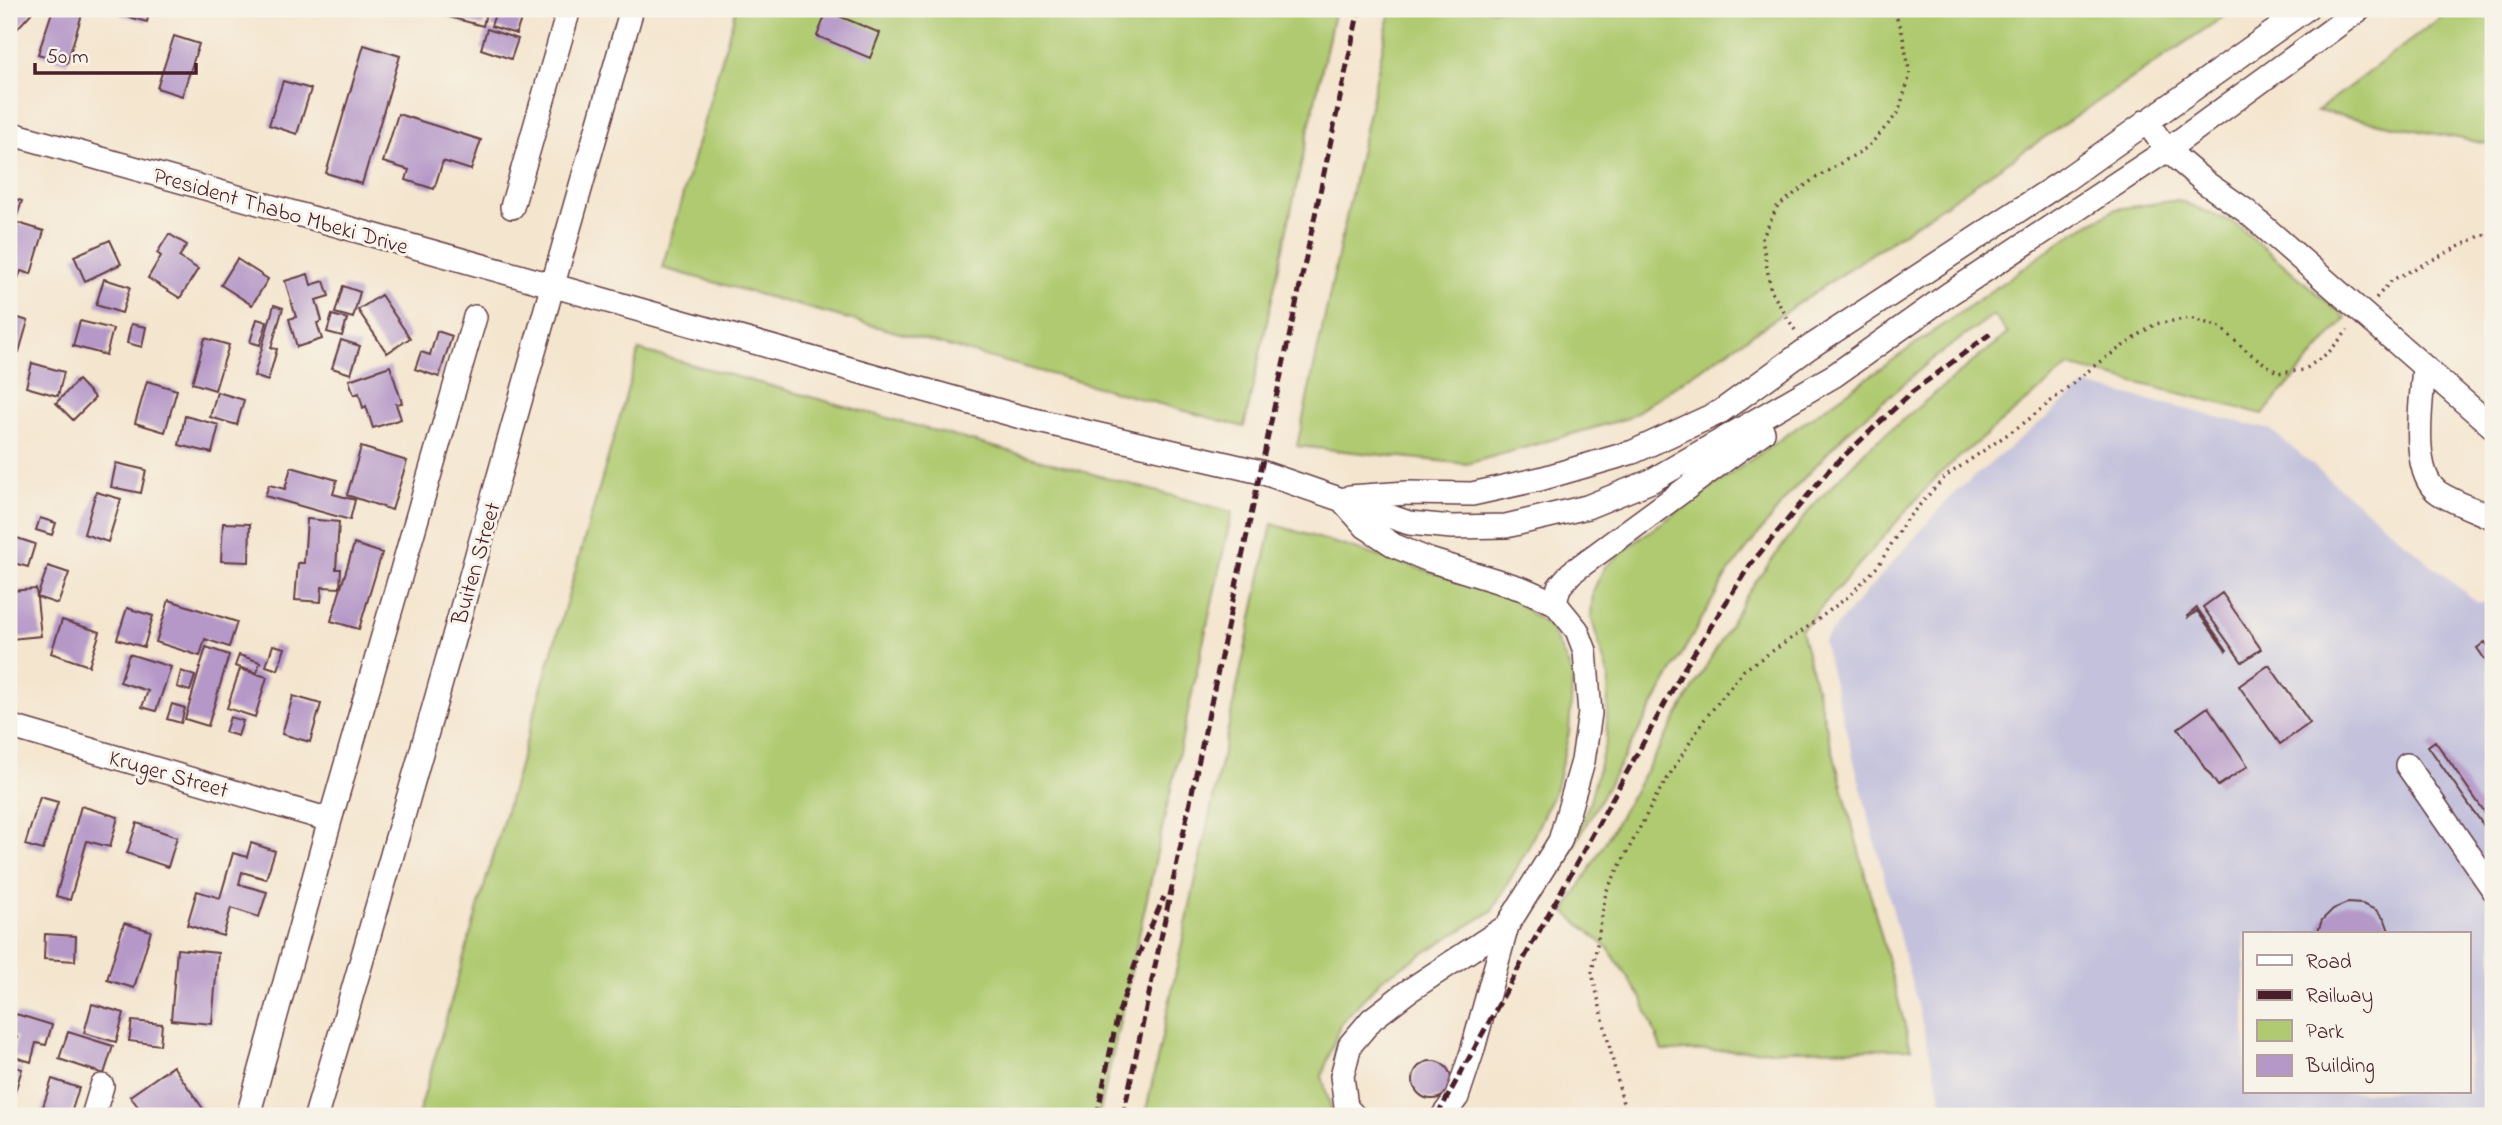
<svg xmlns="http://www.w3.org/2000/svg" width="2502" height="1125" font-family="'Indie Flower',sans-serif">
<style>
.industrial{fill:#c3c1db;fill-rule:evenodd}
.green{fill:#afca70;stroke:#7c744e;stroke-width:2}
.building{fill:#b598c8}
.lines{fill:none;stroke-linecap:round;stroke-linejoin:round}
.minor-casing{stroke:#643d43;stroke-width:26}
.path{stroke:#643d43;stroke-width:3.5;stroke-dasharray:2 5;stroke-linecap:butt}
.minor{stroke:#fff;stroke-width:23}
.rail{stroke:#4a1f2b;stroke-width:5;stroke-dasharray:10 5;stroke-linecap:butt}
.labels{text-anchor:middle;stroke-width:6;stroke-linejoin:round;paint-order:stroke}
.street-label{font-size:23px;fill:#4a1f2b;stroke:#f7f3e8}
</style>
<rect width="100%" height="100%" fill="#f7f3e8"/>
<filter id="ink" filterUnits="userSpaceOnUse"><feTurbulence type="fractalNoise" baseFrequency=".0143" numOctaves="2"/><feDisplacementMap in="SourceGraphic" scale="14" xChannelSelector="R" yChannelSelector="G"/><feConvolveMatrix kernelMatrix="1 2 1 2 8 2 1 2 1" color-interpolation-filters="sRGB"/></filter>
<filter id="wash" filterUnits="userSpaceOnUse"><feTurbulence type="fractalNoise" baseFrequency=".00686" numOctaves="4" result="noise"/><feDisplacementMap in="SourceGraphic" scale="28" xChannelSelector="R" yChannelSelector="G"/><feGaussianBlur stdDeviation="1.57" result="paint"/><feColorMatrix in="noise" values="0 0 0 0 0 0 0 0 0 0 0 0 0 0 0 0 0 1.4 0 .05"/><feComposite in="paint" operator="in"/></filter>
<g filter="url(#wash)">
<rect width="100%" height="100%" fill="#f4e5ce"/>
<path class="industrial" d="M2086,385L2271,430L2476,602L2493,604V1116H1946L1823,641L1954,493ZM2245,934H2469V1092H2245Z"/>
<path class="green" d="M736,9H1335L1244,427L662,268Z
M1391,9H2235L1628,418L1467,464L1297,446Z
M2452,9H2493V145L2317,111Z
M2178,200L2235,223L2346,318L2263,414L2069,366L1939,474L1801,630L1911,1049L1662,1051L1642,999L1608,948L1565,912L1751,588L1811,508L1866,450L2008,333L1993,315L1930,361L1844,435L1792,491L1726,576L1565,862L1589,804L1606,741L1609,678L1591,617L1593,591L1604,568L1640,538L2076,231L2116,209Z
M639,350L1232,512L1099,1116H418Z
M1272,524L1504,594L1550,627L1573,675L1569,732L1556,788L1528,848L1492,911L1382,979L1340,1024L1322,1076L1333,1116H1145Z"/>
<g id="blocks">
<path class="building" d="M9,9H35L9,38Z
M53,9H75L83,11L67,63L38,54Z
M119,9H150L147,22L118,14Z
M435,9H487L483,26L434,13Z
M496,11L521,19L516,34L491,26Z
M827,11L880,33L870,58L817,36Z
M487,29L518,39L511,59L481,49Z
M174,36L199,44L182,96L157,88Z
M364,45L400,56L362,184L326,173Z
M283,81L311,89L297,134L269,125Z
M398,114L481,140L471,170L443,161L434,189L406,180L409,170L383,162Z
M9,197L22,201L15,222L44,231L31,274L21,271L17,281L9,278Z
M169,234L187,245L179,257L198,269L180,298L148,278L161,256L157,253Z
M110,240L121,264L85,281L74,256Z
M237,259L268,279L252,305L221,285Z
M308,274L311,285L324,281L329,296L316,300L322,321L317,323L322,339L297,347L289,319L296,317L285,281Z
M104,279L130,287L122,313L96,305Z
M343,286L360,292L353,318L335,313Z
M381,295L410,338L387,353L358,310Z
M274,305L283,308L271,348L277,349L268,381L254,376Z
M9,315L28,321L19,352L9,349Z
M332,315L347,319L342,336L327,332Z
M257,319L267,322L260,345L250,342Z
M80,321L113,329L106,355L73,346Z
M131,324L146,327L142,347L127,343Z
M437,331L452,336L439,377L415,369L421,352L430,355Z
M205,338L229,345L215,390L192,383Z
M341,340L360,346L351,374L332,368Z
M32,363L64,372L58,396L26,387Z
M390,366L402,403L396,404L401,419L373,428L366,406L363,408L359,393L354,395L349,380Z
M78,380L95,398L73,420L56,403Z
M147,381L177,390L165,432L135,423Z
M217,392L244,400L237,425L210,417Z
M185,416L219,425L212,453L179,445Z
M361,447L407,461L392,510L347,495Z
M116,463L146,470L141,493L111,487Z
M291,467L337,480L333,494L355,500L350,520L265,496L269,485L285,489Z
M96,492L121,499L108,542L84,534Z
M40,518L56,523L52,535L36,530Z
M307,519L339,522L336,569H341L340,588L322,587L321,602L295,600L298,563H304Z
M223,523L250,524L249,562L221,561Z
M17,538L35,544L28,567L10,562Z
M354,544L382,553L359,629L331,621Z
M48,566L69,573L58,604L37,597Z
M36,589L41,636L11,639L9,591Z
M2222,593L2261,649L2242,662L2203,607Z
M169,600L237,622L229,647L205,639L200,656L156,642Z
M127,608L153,616L144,647L117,639Z
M2197,608L2227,650L2226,651L2197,611L2188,618L2187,616Z
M62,620L100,632L89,666L51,653Z
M2485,642L2493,653V656L2486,661L2477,648Z
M273,645L285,648L278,670L266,666Z
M206,647L229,655L208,726L185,719Z
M129,654L171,667L156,711L142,707L148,691L120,682Z
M239,655L260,662L257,673L235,666Z
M2269,665L2310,723L2280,744L2239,686Z
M240,669L267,677L255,717L227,708Z
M181,671L195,676L190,691L177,687Z
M293,696L321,704L310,742L282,734Z
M172,704L185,708L181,723L167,719Z
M2208,707L2248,766L2218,786L2178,728Z
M230,717L243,721L238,736L225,732Z
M2435,741L2493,824V839L2428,746Z
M40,797L58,802L43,850L25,845Z
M81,806L118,817L110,847L87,841L70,900L56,896Z
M137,823L177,837L168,867L127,853Z
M251,843L275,851L266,879L242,872L239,884L267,892L259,917L231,908L223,936L187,925L197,891L220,898L233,853L247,857Z
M2347,903L2362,904L2376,910L2385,920L2390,934H2317L2322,920L2333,909Z
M124,923L151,931L134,988L107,980Z
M45,934L76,936L75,961L44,959Z
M177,949L218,953L212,1024L171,1020Z
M92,1004L124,1013L116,1042L84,1033Z
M16,1014L52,1025L46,1045L36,1043L31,1062L12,1056L17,1037L9,1035Z
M132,1021L162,1024L160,1045L129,1041Z
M68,1032L113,1046L104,1074L59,1059Z
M1413 1080a19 19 0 1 1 38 0a19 19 0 1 1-38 0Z
M9,1065L22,1069L9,1112Z
M173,1066L204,1110L196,1116H145L130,1096Z
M52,1079L79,1088L70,1116H40Z"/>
</g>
</g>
<g filter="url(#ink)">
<use href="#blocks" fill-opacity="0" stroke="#643d43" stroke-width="2"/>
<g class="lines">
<g class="minor-casing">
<path id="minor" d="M2146,121L2167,150L2206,183L2246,211L2493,427
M9,133L1021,417L1261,472L1409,523L1452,527L1506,526L1587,507L1651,481L1835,375L1949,294L2167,150L2360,9
M512,207L569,9
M2424,367C2422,399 2409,473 2439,493C2455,503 2476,510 2493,518
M1350,497L1407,493L1472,494L1540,479L1633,452L1720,412L1807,349L2065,180L2306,9
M1342,500L1366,527L1395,546L1429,560L1523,589L1555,603L1577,630L1585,651L1590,713L1583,761L1560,841L1507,926L1472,1052L1457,1097L1443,1116
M1555,603L1559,587L1571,573L1763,432
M9,726L330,820
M2407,765L2493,889
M93,1116L102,1086
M248,1116L330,820L475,317
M316,1116C426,748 524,377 632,9
M1354,1116L1346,1107L1342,1076L1350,1045L1372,1019L1407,992L1507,926"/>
</g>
<path class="path" d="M2376,298L2392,280L2480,236L2493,233
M1795,330L1771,291L1762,239L1777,207L1814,179L1868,147L1898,113L1910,75L1901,27L1892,9
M1626,1116L1592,973L1606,892L1657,795L1704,720L1744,670L1801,632L1849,596L1878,566L1906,520L1945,477L2024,423L2098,363L2155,324L2190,318L2220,327L2248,352L2278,373L2304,370L2329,352L2348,330"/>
<use href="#minor" class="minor"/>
<path class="rail" d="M1097,1116L1117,1018L1138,956L1164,897
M1123,1116L1359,9
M1437,1116L1685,667L1750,565L1828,471L1912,392L1990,334"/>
</g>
</g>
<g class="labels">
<g class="street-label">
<text transform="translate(281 210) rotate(16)" y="8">President Thabo Mbeki Drive</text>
<text transform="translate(475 563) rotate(-74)" y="8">Buiten Street</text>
<text transform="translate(169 773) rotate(16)" y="8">Kruger Street</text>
</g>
</g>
<rect width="2502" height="1125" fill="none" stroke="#f7f3e8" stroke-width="35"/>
<rect x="2243" y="932" width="228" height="161" fill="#f7f3e8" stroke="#b29e9c" stroke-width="2"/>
<rect x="2257" y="955" width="35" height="10" fill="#ffffff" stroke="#b29e9c" stroke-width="2"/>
<text x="2306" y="968" font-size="21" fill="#4a1f2b">Road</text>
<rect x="2257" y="990" width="35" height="10" fill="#4a1f2b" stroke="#b29e9c" stroke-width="2"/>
<text x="2306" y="1002" font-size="21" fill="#4a1f2b">Railway</text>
<rect x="2257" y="1020" width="35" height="21" fill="#afca70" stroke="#b29e9c" stroke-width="2"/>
<text x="2306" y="1038" font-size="21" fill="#4a1f2b">Park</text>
<rect x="2257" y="1055" width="35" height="21" fill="#b598c8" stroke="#b29e9c" stroke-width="2"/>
<text x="2306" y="1072" font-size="21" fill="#4a1f2b">Building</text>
<path d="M35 63v10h161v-10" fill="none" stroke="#4a1f2b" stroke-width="3.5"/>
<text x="46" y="63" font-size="21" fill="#4a1f2b" stroke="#f7f3e8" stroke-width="5" paint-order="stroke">50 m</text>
</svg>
